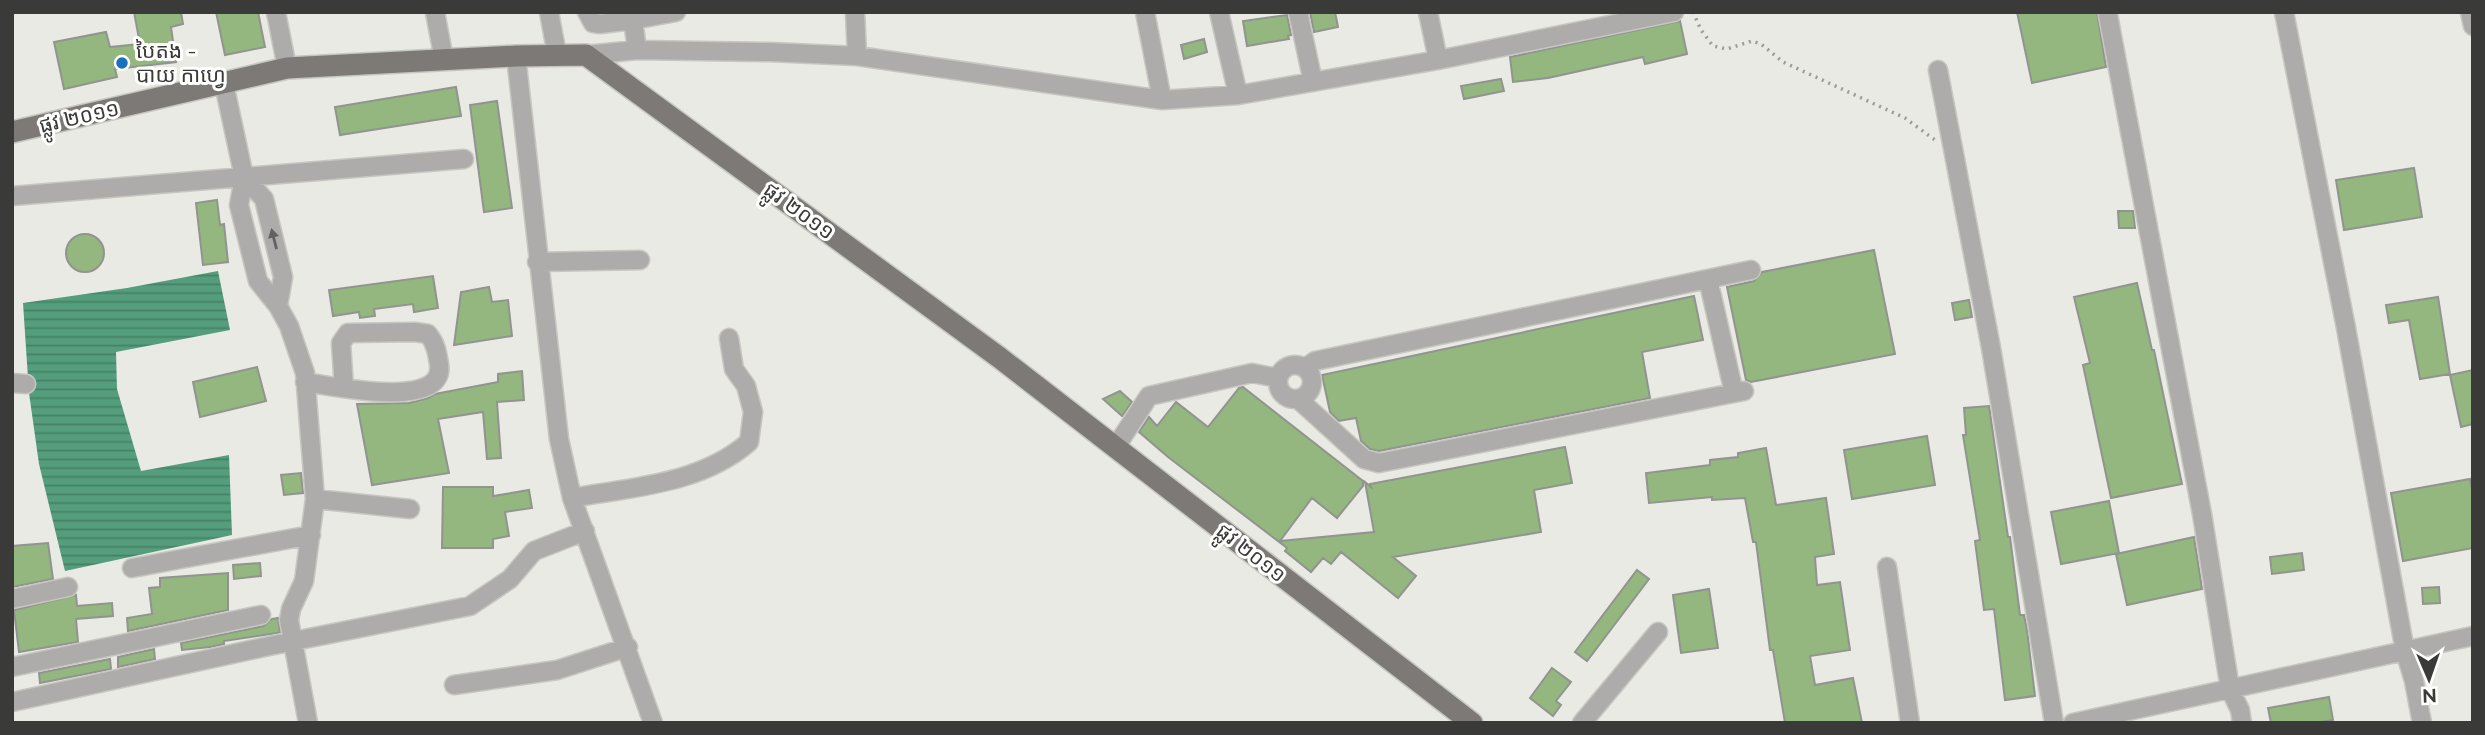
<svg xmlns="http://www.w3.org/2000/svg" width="2485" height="735" font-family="Raleway,'Noto Sans Khmer',sans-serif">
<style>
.water{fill:url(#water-rules)}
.building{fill:#93b77e;stroke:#91948f;stroke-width:2}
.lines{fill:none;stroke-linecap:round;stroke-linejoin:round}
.minor-casing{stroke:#c7c7c2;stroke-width:21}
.major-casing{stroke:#c7c7c2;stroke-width:24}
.path{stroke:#9b9b97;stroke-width:3.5;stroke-dasharray:2 5;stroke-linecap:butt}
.minor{stroke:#aeacaa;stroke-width:18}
.major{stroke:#7c7976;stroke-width:21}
.oneway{fill:#636260}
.poi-dot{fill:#1971be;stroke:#fffffe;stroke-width:2.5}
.labels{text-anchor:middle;stroke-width:6;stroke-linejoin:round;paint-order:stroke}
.poi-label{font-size:21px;fill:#3a3a38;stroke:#fffffe;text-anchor:start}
.street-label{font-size:21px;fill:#3a3a38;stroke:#fffffe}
</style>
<defs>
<pattern id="water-rules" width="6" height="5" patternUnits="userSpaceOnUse" patternTransform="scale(1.75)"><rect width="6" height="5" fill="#549d7d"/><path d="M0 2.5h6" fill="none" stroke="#478167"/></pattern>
</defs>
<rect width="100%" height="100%" fill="#eaeae4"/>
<path class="water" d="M218,271L230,330L116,352L117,389L141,471L229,455L232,535L65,571L39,464L29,393L23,303L127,288Z"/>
<path class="building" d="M134,12H181L183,24L171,27L176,62L115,69L117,77L64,89L54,42L106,32L110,47L140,44Z
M216,12H258L265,47L225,55Z
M1310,12H1335L1338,27L1314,32Z
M2017,12H2097L2106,67L2032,83Z
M1287,15L1291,35L1288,36L1289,39L1247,46L1243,21Z
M1680,21L1687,54L1645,64L1643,57L1548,78L1513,82L1510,57Z
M1204,39L1207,52L1184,59L1181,45Z
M1501,79L1504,91L1464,99L1461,86Z
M456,87L461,116L340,135L335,107Z
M497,101L512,208L484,212L470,105Z
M2414,168L2422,217L2344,230L2336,180Z
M217,200L220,225L224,224L228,262L203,265L196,203Z
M2118,211H2133L2135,228H2119Z
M66 253a19 19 0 1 1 38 0a19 19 0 1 1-38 0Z
M1874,250L1895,354L1751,382L1746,380L1727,287L1754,281L1762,272Z
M433,276L438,308L414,312L413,304L374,309L375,316L360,318L359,312L333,316L329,290Z
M2137,283L2152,350H2154L2182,484L2111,498L2083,365L2090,363L2074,297Z
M489,287L492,302L508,300L512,336L454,345L461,292Z
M1694,296L1703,340L1642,352L1650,398L1379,451L1370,449L1361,441L1356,418L1339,421L1330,412L1322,375Z
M2438,297L2450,374L2420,379L2409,320L2389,323L2386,305Z
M1969,300L1972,317L1955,320L1952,303Z
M257,367L266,401L200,417L193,382Z
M2473,370V424L2461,427L2450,375Z
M522,371L524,400L497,402L501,458L487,459L483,412L438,419L449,473L372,485L357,404L409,403L428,398L435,394L498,382V374Z
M1243,387L1363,481V486L1337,518L1312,498L1280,541L1374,532L1365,482L1371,487L1370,484L1565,447L1572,483L1534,490L1541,532L1393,557L1416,576L1398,598L1341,552L1331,564L1323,558L1311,572L1285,551L1287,548L1168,457L1139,432L1149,417L1157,426L1176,402L1208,427L1239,388Z
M1120,391L1132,402L1122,416L1103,399Z
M1989,406L2008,537H2010L2020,615H2024L2027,630L2035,696L2005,700L1994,609L1984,610L1975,541L1980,540L1963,435H1966L1964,408Z
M1927,436L1935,485L1852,499L1844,450Z
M1766,448L1776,505L1826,498L1834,554L1815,557L1817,585L1840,582L1850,650L1810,656L1815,685L1853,678L1862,723H1785L1773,650H1770L1756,542H1753L1745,498L1712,500V497L1649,503L1646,473L1710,465V460L1738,457V453Z
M301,473L303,493L284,495L281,475Z
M2470,479L2473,494V548L2403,561L2391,493Z
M443,487H493V496L529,490L532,508L505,512L509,536L493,539V548H442Z
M2109,501L2119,553L2061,564L2051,512Z
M2194,537L2202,589L2127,605L2116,554Z
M48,543L53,579L12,587V546Z
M2302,553L2304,570L2272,574L2270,557Z
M260,563L261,576L234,579L233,565Z
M1637,570L1649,579L1587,661L1575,652Z
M228,573V610L128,631L127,618L152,614L149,588L160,587V578Z
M2439,587L2440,603L2423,604L2422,588Z
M1709,589L1718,648L1681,653L1673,595Z
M76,595L77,606L112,603L113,616L76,619L78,642L19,652L14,610Z
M278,618L280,632L277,633L224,641V644L210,647L182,650L181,643L263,626L272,619Z
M154,649L155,659L118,667V657Z
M110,659L111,669L40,683L39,673Z
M1552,668L1571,682L1556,701L1561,705L1553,716L1530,698Z
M2329,697L2333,720L2315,723H2271L2268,708Z"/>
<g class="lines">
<g class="minor-casing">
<path id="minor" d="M276,12L287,68
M435,12L444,60
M549,12L557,55
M587,12L593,23L600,24L633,20
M855,12L857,56
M1145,12L1162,100
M1219,12L1238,95
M1298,12L1313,82
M1428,12L1438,60
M2284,12L2346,328L2405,651L2414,681L2422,723
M2470,12L2473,26
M2108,15L2202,514L2230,689L2240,710L2242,723
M637,50L633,20L676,12
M586,55L637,50L770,52L857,56L1162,100L1238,95L1438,60L1674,12
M516,56L559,439L572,498L653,723
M1938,70L1991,348L2054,723
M224,84L244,177L239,205L258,281L278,306L289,326L305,373L315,499L304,581L291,609L289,620L308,723
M244,177L264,199L283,277L278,306
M12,196L464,159
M537,262L640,260
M1708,279L1734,393
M1278 382a17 17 0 1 1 34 0a17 17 0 1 1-34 0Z
M1305,368L1315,361L1751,270
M305,382C331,386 447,411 439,364C437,352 436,344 428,334L415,332L348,333L341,343L344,388
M12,383L26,384
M1298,399L1364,459L1379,463L1744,391
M1115,448L1149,396L1252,373L1278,378
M572,498C633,487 701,484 749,442L753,412L746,386L734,369L729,338
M315,499L410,509
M1887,567L1910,723
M132,568L311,535
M12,599L68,587
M12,667L261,615
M454,685L557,670L628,647
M12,702L269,646L470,606L510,579L534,551L585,531
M1582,723L1658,632
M2073,723L2473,636"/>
</g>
<g class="major-casing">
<path id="major" d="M12,132L287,68L516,56L586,55L1000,358L1472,723"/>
</g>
<path class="path" d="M1693,12L1701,30L1713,46L1727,49L1752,41L1761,44L1783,62L1905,118L1935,140"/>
<use href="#minor" class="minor"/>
<use href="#major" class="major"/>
</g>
<defs><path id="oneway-solid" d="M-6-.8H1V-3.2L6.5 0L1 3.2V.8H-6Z" transform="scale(1.75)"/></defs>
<use class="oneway" href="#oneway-solid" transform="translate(274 239) rotate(-104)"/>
<circle class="poi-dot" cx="122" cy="63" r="7"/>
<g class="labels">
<g class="poi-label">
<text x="136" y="58">បៃតង -<tspan x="136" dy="24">បាយ កាហ្វេ</tspan></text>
</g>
<g class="street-label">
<text transform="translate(79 117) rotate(-13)" y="7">ផ្លូវ ២០១១</text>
<text transform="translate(799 211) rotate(36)" y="7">ផ្លូវ ២០១១</text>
<text transform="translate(1251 553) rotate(38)" y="7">ផ្លូវ ២០១១</text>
</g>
</g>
<rect width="2485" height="735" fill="none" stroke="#3a3a38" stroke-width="28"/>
<g transform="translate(2429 679) rotate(178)" stroke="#fffffe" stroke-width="5" paint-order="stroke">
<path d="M0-5L12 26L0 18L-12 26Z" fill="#3a3a38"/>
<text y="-10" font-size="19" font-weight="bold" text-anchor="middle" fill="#3a3a38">N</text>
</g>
</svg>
